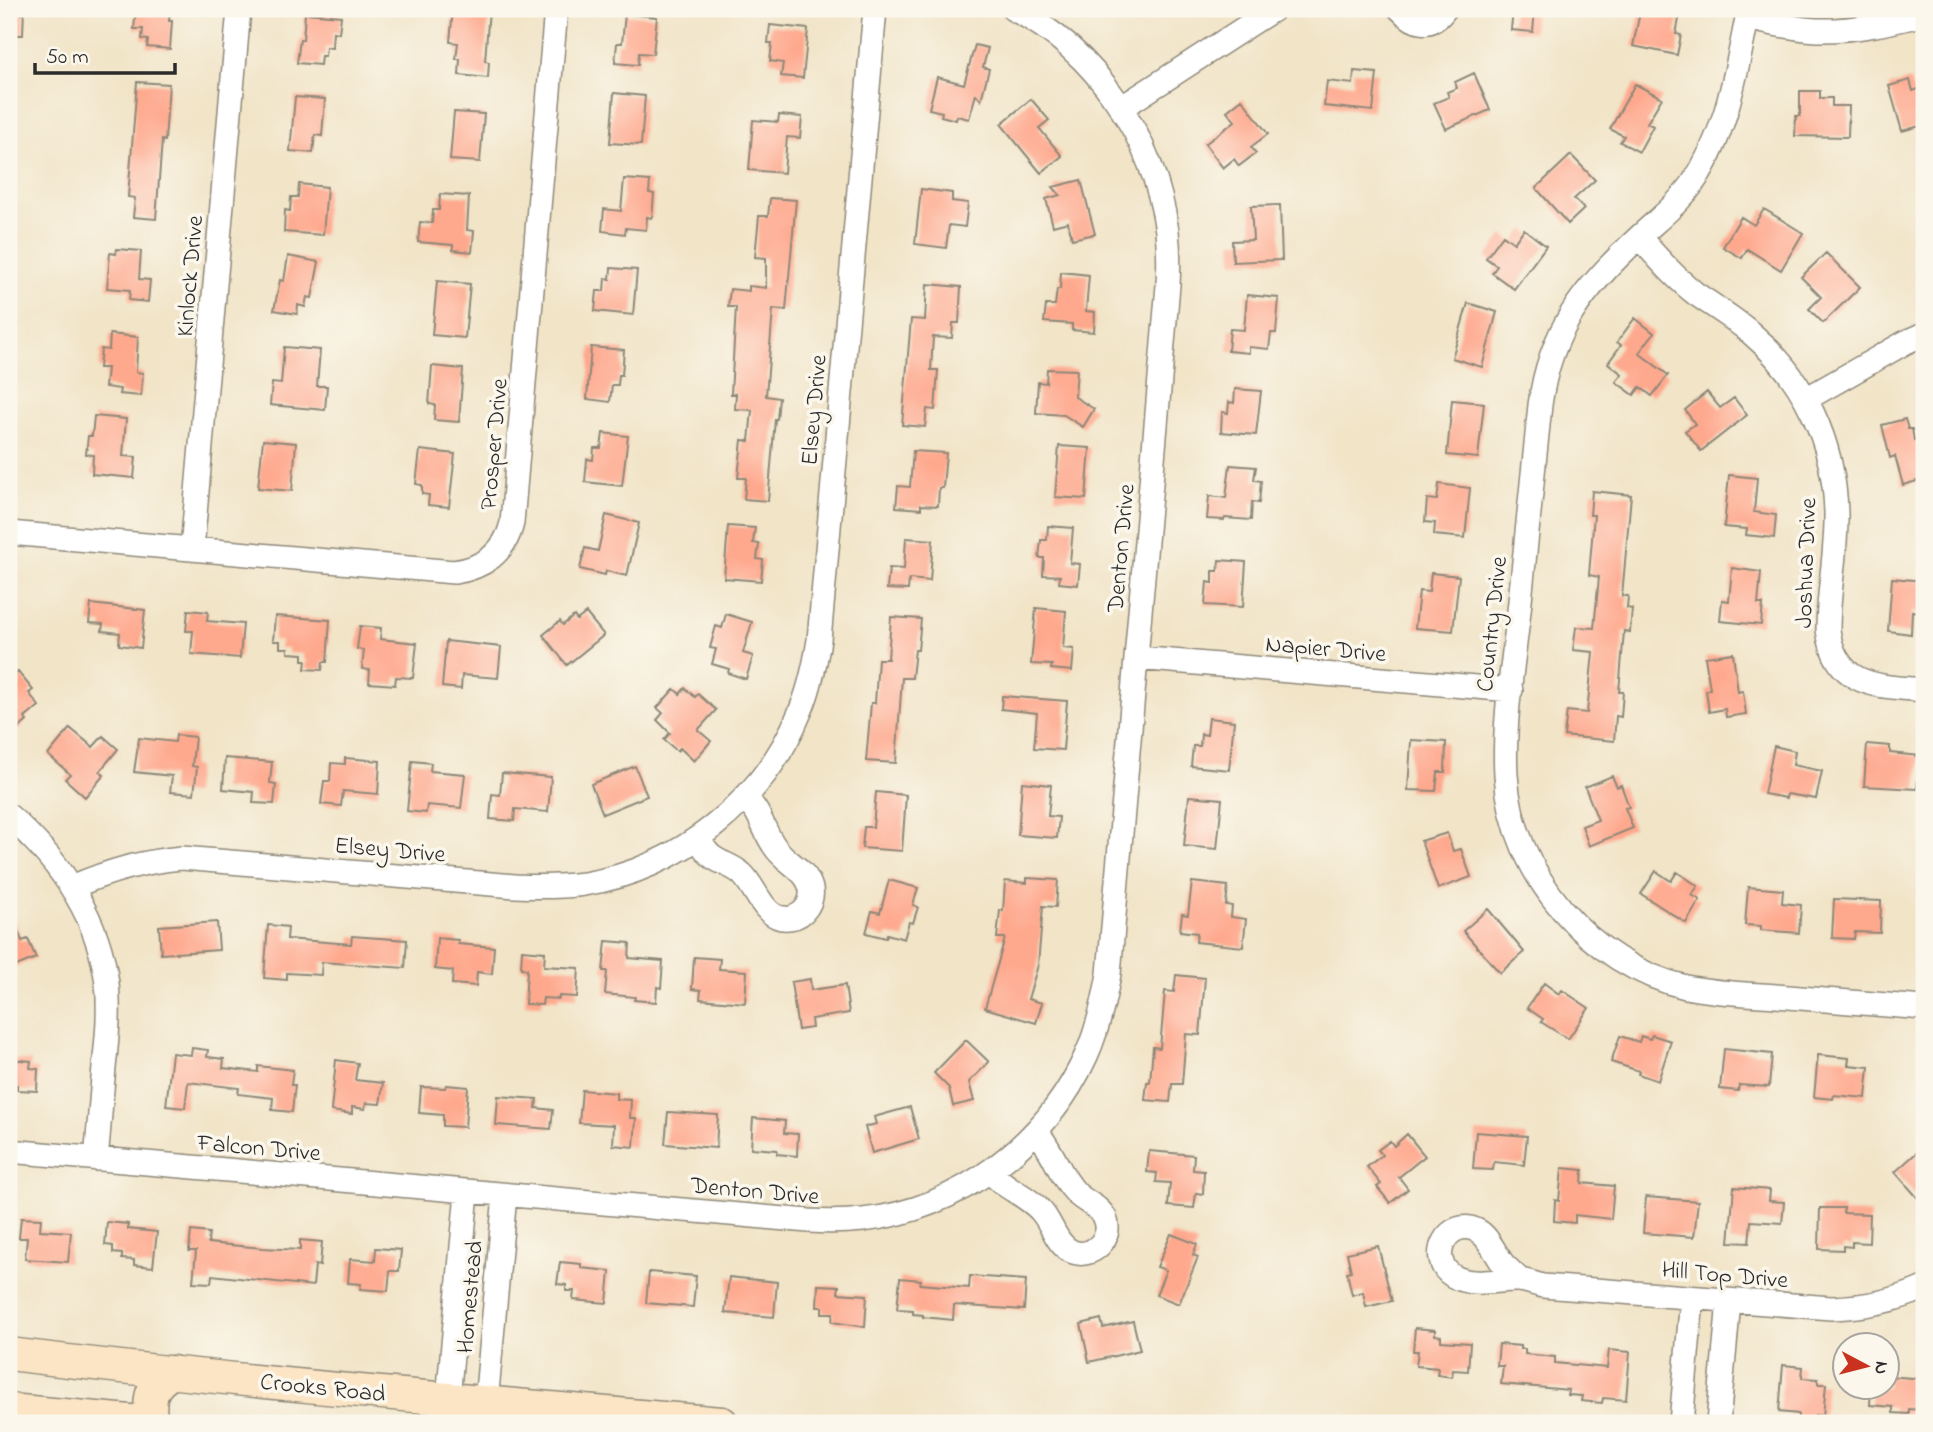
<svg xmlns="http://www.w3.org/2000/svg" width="1933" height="1432" font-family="'Indie Flower',sans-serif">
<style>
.building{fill:#fea88d}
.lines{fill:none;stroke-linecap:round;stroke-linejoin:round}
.street-casing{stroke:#8e8879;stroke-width:26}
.secondary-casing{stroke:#8e8879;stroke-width:35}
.street{stroke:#fff;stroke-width:23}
.secondary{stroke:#fce5c4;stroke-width:32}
.labels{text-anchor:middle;stroke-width:7;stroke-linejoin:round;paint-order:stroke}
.street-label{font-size:24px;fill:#2b2b2b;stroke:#fbf7ec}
</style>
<rect width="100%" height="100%" fill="#fbf7ec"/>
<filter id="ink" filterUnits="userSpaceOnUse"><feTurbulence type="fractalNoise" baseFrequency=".0143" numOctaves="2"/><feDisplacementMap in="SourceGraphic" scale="14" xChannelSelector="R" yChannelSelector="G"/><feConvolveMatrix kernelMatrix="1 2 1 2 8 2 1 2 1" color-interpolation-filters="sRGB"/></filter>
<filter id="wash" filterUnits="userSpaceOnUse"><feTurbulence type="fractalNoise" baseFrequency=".00686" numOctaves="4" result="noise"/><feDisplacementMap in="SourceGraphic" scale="28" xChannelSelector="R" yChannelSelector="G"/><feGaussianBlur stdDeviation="1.57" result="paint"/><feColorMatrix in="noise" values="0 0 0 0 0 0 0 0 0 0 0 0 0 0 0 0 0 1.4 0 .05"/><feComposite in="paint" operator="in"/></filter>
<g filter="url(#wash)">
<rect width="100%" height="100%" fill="#f1e4c7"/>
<g id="blocks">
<path class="building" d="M9,9H24L23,35H9Z
M136,9H170L169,21H172L170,49L147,47L148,40L142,39L143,29H134Z
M453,9H489L485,61L489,62L488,78L459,75L460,59H456L458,43L450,42Z
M1513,9H1535L1533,32L1511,30Z
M1648,9H1681L1676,34L1681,35L1677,55L1633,46L1640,12L1647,14Z
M305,13L341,16L339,33L333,32L332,48L326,47L325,56H321L320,65L297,63L300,39L303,40Z
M625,14L657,17L653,54L639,53L638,65L615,63L617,43H622Z
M770,25L808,29L803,78L781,76L783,63L770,61L772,43H768Z
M975,45L988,48L983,67L989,69L981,100L976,94L969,119L957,116L956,120L941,116L942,112L929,109L937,77L964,84Z
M1354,71L1377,73L1373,111L1324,106L1327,81L1353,84Z
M1474,73L1490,110L1446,129L1434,103L1449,97L1447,92L1457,88L1455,82Z
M1910,80L1913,91L1924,87V125L1902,131L1889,86Z
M137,82L169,84L165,141L162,140L156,219L133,217L135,198L128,197Z
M1635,84L1662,98L1647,123L1653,126L1639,152L1620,142L1624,136L1610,129Z
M1800,91H1820V98H1832V106H1849L1848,137L1795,136L1796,116H1800Z
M614,93L645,96L641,145L610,143Z
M295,97L325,99L322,136L315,135L313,153L290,151Z
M1031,99L1049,120L1039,128L1062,156L1041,173L1001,124Z
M1242,99L1268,134L1251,147L1256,153L1239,166L1234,159L1223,168L1205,144L1235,121L1227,111Z
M454,112L484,114L480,162L450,160Z
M779,115L802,117L800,138L787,137L784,173L749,170L753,120L778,122Z
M1571,155L1595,180L1574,199L1584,209L1568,224L1536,188Z
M624,179L650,181L649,193L654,194L652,218L647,217L646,230L626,228L625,234L602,231L604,209L621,211Z
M1081,180L1095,234L1072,239L1068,222L1053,226L1046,199L1060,195L1053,187Z
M299,184L327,187L323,235L284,232L285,210L290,211L291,197H298Z
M921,189L952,193V201L968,203L965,227L949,225L946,248L915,244Z
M440,194L469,196L467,230L474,231L472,252L453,250V245L418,242L420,222L432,223L433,210H439Z
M770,198L796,200L786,310L773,309L766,396L779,398L777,419H775L768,501L744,499L746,478H738L742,440L749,441L752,410L735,409L736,394H731L736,307H728L730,289L749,291V286L766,288V258L755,257L759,216H768Z
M1280,205L1282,260L1233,262L1232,241L1253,240L1251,206Z
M1764,209L1803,233L1781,270L1747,249L1742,258L1723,247L1741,217L1754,225Z
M1524,229L1546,246L1514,289L1492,273L1497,266L1486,258L1503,235L1514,243Z
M117,249L141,251L139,279L150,280L148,302L129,300L130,290L107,288L110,253L116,254Z
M1826,253L1860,287L1823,323L1809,309L1821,297L1801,277Z
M288,256L319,262L312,298L307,297L305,307L298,305L297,314L274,310L280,280L284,281Z
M611,268L637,270L633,315L595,311L597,291H604L605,278L610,279Z
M1061,272L1089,275L1086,311L1095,312L1094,332L1072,330V324L1044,322L1046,305H1055L1057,289H1060Z
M437,281L470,284L465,338L432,335Z
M927,284L961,287L959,323H953L952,338L933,337L931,370H938L935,410L927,409L925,427L902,425L911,319L925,320Z
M1247,295L1279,298L1276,333H1271L1269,349L1249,347V353L1228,351L1230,329L1244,330Z
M1468,303L1497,312L1482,367L1452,358Z
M1635,318L1654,333L1639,353L1668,375L1652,396L1640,387L1634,395L1616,382L1622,374L1608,363L1621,345L1617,342Z
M110,334L138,337L136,372L143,373L141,396L119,394L120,389L105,387L107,368H99L101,349L109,350Z
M284,347L320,350L317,386H327L325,410L270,405L272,383L281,384Z
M591,347L624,350L622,375H619L618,385H612L610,402L587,399Z
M432,366L463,369L459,422L434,420L435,405L429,404Z
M1047,369L1077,370L1075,397L1094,409L1083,427L1064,415L1036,413L1038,382L1046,383Z
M1235,389L1261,391L1256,435L1221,432L1222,412L1228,413L1229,402L1234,403Z
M1707,392L1720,408L1734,398L1747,415L1701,451L1685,431L1695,424L1685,410Z
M1452,400L1484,403L1478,458L1447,455Z
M94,416L126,419L123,456L136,457L134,478L92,474L93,455L86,454L88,436H92Z
M1905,419L1908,429H1912L1914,440L1924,437V479L1903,485L1895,456L1890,458L1882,425Z
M603,433L628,436L622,486L585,482L587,459L593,460L594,448H601Z
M263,440L296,443L292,491L258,488Z
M1059,446L1090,448L1086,499L1055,497Z
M420,450L455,454L449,507L428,505L429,495L422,494V485L416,484Z
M913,451L946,453L943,488H939L938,506L921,505V509L896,507L898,486L910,487Z
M1230,465L1256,467L1254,480L1261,481L1259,503L1252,502L1251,520L1225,518L1224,520L1207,519L1209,496L1226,498Z
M1729,475L1757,478L1754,512L1776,515L1774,538L1746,535L1747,529L1724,527Z
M1439,484L1470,488L1465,538L1434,535L1435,523L1425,522L1427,499L1437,500Z
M1592,491L1631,495L1622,596H1628L1627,608L1632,609L1630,632L1624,631L1619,692H1623L1621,717L1616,716L1614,741L1564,736L1567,711L1587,713L1593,652L1573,650L1576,627L1594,628L1599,577L1589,575L1594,515H1590Z
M606,515L639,523L627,576L606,571L605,575L580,569L585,548L598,551Z
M728,526L755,528L753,543L759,544L757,559L763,560L761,581L724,578Z
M1048,526L1073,528L1070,563L1080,564L1078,585L1059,583L1060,576L1043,575L1044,558H1039L1041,540H1047Z
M906,538L933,540L930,581L909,579L908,590L887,589L889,568L904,569Z
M1219,560L1246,562L1243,607L1205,605L1207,582L1213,583V571H1218Z
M1732,568L1761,572L1758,604H1763L1761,625L1720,621L1722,600L1729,601Z
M1431,573L1459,576L1453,631L1415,628L1419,591L1429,592Z
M1892,578L1924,581V613L1912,611L1911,634L1888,631Z
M91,604L145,610L141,648L119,645L120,633L102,631L103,624L89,623Z
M1036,608L1066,611L1063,648L1074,649L1072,671L1051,669L1052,665L1031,664Z
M188,610L208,612L207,621L243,624L240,658L191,654L193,631H186Z
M586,613L604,635L567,665L543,635L560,621L563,625L574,616L577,620Z
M726,614L752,622L743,653L753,656L746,679L728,673L729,669L712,664L716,649L710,648L716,626L722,628Z
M275,616L330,620L327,662H323L322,670L305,669L306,660H303V654L288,653V648H280V641H273Z
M891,617L921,619L918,650H915L912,678H902L896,763L866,761L871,703H875L878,659H888Z
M360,626L381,628L380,639L417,643L413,678L396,677L395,685L369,683L370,670L362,669L364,650L357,649Z
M446,641L501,647L498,678L462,675L461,689L442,687Z
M1733,653L1738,692L1743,691L1746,714L1726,717L1725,709L1709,712L1706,690L1710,689L1705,657Z
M18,672L33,690L29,693L39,706L25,718L27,721L9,737V679Z
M685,688L695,697L698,694L716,710L698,730L711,741L694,761L680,748L677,751L664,740L670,733L657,720L663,713L657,708L674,689L680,694Z
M1002,696L1067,701L1063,750L1034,748L1037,713L1001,709Z
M1209,718L1234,721L1229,770L1191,766L1193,746H1200L1201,734L1207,735Z
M70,728L93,747L103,736L118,749L100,771L104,775L85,797L65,779L70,774L48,755Z
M176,735L195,737L192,766L197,767L194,794L170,792L172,776L134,772L139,738L175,742Z
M1411,740L1446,742L1445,772H1438L1436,791L1408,790Z
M1867,744L1890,746V753L1920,756L1917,789L1864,786Z
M1774,746L1795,751L1793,765L1822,771L1816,799L1787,794L1786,798L1764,794Z
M225,758L272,762L270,783L276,784L274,804L253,803L254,792L223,789Z
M345,758L380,761L378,794L343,791L341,806L321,804L324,781H330L331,763L345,764Z
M412,761L431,763L430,771L465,774L461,808L427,805L426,813L407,811Z
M635,766L647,796L603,814L591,784Z
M502,773L551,777L548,812L515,809L514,821L490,819L492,794L500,795Z
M1612,776L1617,787L1621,785L1629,807L1625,808L1633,828L1589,846L1582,826L1598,820L1585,787Z
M1022,782L1051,785L1048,816L1059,817L1057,838L1018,835Z
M876,792L906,795L902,851L862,848L864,827H873Z
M1189,796L1222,799L1217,849L1184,846Z
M1447,833L1453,851L1461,849L1471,877L1438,889L1421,841Z
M1656,871L1671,881L1677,872L1698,886L1692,895L1700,900L1686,923L1641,894Z
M1027,878L1058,880L1056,907L1043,906L1038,965L1028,999L1042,1003L1036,1023L985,1008L1005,938H997L1000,910L1003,911L1005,881L1027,883Z
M889,880L918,888L913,905L918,907L913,923L909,922L904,939L887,934L886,938L866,933L872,911L880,913Z
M1192,882L1228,886L1226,905L1232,906L1231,917L1246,919L1243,947L1196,942L1197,933L1180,931L1182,914L1188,915Z
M1748,887L1783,890L1782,903L1801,905L1799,933L1761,930V926L1745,925Z
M1834,899L1881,901L1880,933L1855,932L1854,939L1832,938Z
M9,908L22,941L28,939L36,958L9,969Z
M1488,909L1524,952L1500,973L1463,931Z
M217,922L219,950L161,954L159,926Z
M268,925L288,927L287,939L351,944L352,936L407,940L405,968L322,962L321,975L287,973V980L264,978Z
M437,938L458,940V944L494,947L492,974L477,972L476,986L452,984L453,971L435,969Z
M606,941L630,943L629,958L663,961L661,988L657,987L656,1002L634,1000L635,997L605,994L607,971H603Z
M522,950L545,952L544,966L579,968L577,997L559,996V999L543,998L542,1005L525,1004L527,969L521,968Z
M694,957L720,959L719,969L747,971L745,1003L700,999L701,990L692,989Z
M1176,975L1205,978L1200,1035L1186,1034L1182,1084H1172L1170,1102L1145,1100L1147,1082H1150L1153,1047L1160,1048L1165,991L1174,992Z
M810,979L811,990L845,985L849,1013L811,1019L812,1028L798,1030L791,982Z
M1544,983L1559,994L1562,990L1589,1008L1568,1039L1541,1022L1543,1019L1527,1008Z
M1652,1035L1671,1041L1658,1081L1638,1074L1639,1071L1611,1062L1620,1036L1639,1042L1641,1036L1650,1039Z
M966,1040L989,1062L969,1082L974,1101L953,1106L949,1088L934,1073Z
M192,1048L208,1050L207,1057L224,1059L223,1068L258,1072V1066L293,1070L291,1085H295L292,1112L272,1110L273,1098L238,1094L239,1088L188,1082L185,1108L166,1106L172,1053L191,1055Z
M1724,1049L1772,1054L1769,1087L1739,1085L1738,1091L1720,1089Z
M1818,1055L1849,1058L1848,1065L1869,1067L1866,1098L1834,1095L1833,1099L1814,1097Z
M9,1059L31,1061L30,1068L38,1069L37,1091L17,1090V1085L9,1084Z
M336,1060L358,1063L355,1080L383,1083L380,1104L366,1103L365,1109L352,1107V1114L331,1111Z
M446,1085L468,1087L465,1127L443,1126V1115L419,1113L421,1087L445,1088Z
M582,1090L616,1093V1099L631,1100L630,1118H636L634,1147L613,1145L614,1125L579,1123Z
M498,1096L537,1099L536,1108L553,1110L551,1129L496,1125Z
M910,1107L919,1139L872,1153L865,1127L876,1124L874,1117Z
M668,1112L718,1115L716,1148L665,1144Z
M753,1118L785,1121L784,1133L798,1134L797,1156L777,1154V1150L751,1148Z
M1476,1132L1527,1136L1524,1165L1494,1162L1493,1170L1473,1169Z
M1407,1134L1425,1156L1399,1177L1408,1189L1390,1203L1377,1187L1381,1184L1367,1167L1382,1155L1378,1150L1390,1141L1394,1146Z
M1924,1146V1205L1895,1172Z
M1149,1151L1194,1155L1193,1170L1204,1171L1203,1194L1196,1193L1194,1208L1168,1206L1170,1183L1156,1182L1157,1173L1147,1172Z
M1562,1168L1583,1170L1582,1183L1614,1186L1611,1219L1575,1215V1223L1554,1221L1555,1200L1559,1201Z
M1734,1187L1770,1190L1769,1201L1784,1202L1782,1223L1751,1221L1749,1243L1729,1242Z
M1646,1197L1698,1201L1694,1237L1643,1233Z
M1820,1208H1844L1843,1213L1870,1214L1869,1243L1852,1242V1247L1843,1246V1250L1819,1249Z
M21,1218L41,1219L40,1230L71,1232L68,1262L25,1259L27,1238H19Z
M107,1222L128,1224V1229L157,1232L153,1267L134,1265V1260L122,1259V1254L113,1253V1246L105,1245Z
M191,1231L209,1233L208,1243L263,1248L300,1250V1240L322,1242L320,1266L315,1265L313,1286L212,1275L211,1283L193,1282L196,1251H189Z
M1171,1234L1197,1244L1193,1255L1198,1257L1179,1304L1156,1295L1166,1270L1157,1267Z
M1378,1246L1392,1301L1366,1307L1363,1292L1352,1295L1347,1272L1351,1271L1347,1253Z
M376,1248L401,1250L399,1271H390L388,1291L360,1289L361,1284L348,1283L350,1259L375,1261Z
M560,1262L581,1264V1268L610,1271L607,1303L573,1300L574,1291H566V1285L557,1284Z
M649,1272L696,1276L693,1307L646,1303Z
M970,1276L1026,1280L1024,1310L954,1305L953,1320L923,1317V1315L913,1314V1310L897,1309L900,1278L921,1280L920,1284L969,1288Z
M729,1277L777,1282L774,1317L725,1313Z
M818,1285L839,1286L838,1293L867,1295L865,1327L832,1322L833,1313H822V1307H817Z
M1101,1319L1103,1328L1133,1321L1140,1350L1089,1362L1081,1324Z
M1415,1328L1435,1330V1335L1441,1336V1341L1470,1343L1468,1371L1453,1370L1452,1377L1437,1375L1438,1368L1416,1366L1418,1351H1413Z
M1499,1344L1520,1346V1349H1525V1354L1555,1357V1363L1607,1368L1609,1350L1630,1352L1626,1400L1603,1398L1602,1403L1581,1401L1582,1396L1568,1395L1569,1390L1501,1384L1503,1366H1497Z
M1783,1365L1803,1367L1802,1378L1818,1379V1384H1826L1823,1416L1815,1415L1814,1422L1798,1421V1414L1779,1412Z
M1887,1376L1924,1379L1922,1410L1909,1409V1414L1893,1413V1407L1870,1405L1871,1387H1887Z"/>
</g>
</g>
<g filter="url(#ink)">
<use href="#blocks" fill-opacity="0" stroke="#8e8879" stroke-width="2"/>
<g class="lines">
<g class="street-casing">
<path id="street" d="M1400,9C1415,25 1431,29 1445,9
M1749,9C1736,70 1728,133 1691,186C1676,206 1656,221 1638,238C1584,288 1550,330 1540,405C1533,474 1526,542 1519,611C1513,663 1503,724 1506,775C1512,874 1590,965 1686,987C1716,993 1746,994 1776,996C1825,1000 1875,1004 1924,1008
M1747,18C1770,23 1793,29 1817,30C1854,31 1889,23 1924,14
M1121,108L1274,9
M1639,237C1657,257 1674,277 1696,294C1715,307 1735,319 1752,334C1805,379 1834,443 1836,512C1837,552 1828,591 1828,630C1836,688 1878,686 1924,690
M1806,399L1906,342L1924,334
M9,533L454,572C483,568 505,553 512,523L556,9
M192,549L239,9
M1137,658L1511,690
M9,816C59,860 98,914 107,983C110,1011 107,1040 104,1068C101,1098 99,1129 96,1159
M697,838C702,844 707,854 714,858C723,864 733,866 742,874C757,888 764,922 790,918C797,917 803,913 807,907C812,899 813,890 808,881C802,868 784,861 775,847C763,831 761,812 745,797
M72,887C109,871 143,861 182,858L515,886C538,887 561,887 584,884C679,869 764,801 800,712C810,689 815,665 819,640L875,9
M9,1151L809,1221C827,1222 845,1222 863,1220C959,1209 1046,1144 1086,1056C1098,1030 1104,1002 1109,974L1168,285C1169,267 1169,249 1167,231C1154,139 1097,51 1013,9
M990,1171C1003,1188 1025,1194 1040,1210C1052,1222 1056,1246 1073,1252C1092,1259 1114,1238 1105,1218C1099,1206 1085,1202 1077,1194C1063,1180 1058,1164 1048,1148C1045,1142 1040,1136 1036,1131
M1520,1280C1515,1275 1509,1270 1504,1265C1496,1255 1488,1236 1478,1231C1449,1215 1425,1259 1453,1276C1471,1287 1497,1280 1517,1280C1525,1280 1535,1284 1543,1286L1831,1308C1863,1307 1895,1301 1924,1288
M448,1399L467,1192
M486,1403L505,1195
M1681,1423L1692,1298
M1718,1423L1729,1301"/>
</g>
<g class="secondary-casing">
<path id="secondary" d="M9,1354C246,1383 484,1402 722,1423
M9,1410L152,1423
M151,1423C149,1398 149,1385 173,1372"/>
</g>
<use href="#street" class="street"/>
<use href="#secondary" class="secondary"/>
</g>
</g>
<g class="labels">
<g class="street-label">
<text transform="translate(189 276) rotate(-85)" y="8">Kinlock Drive</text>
<text transform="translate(813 410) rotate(-85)" y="8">Elsey Drive</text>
<text transform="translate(493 444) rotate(-85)" y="8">Prosper Drive</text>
<text transform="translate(1120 548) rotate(-85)" y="8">Denton Drive</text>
<text transform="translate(1805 563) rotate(-88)" y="8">Joshua Drive</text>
<text transform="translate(1491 624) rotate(-84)" y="8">Country Drive</text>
<text transform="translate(1326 648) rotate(5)" y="8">Napier Drive</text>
<text transform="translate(390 849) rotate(5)" y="8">Elsey Drive</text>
<text transform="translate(259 1147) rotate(5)" y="8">Falcon Drive</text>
<text transform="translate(755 1190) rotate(5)" y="8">Denton Drive</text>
<text transform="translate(1725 1274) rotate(5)" y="8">Hill Top Drive</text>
<text transform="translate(469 1297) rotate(-85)" y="8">Homestead</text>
<text transform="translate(323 1387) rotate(6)" y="8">Crooks Road</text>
</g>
</g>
<rect width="1933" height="1432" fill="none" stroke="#fbf7ec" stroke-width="35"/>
<g transform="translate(1866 1366) rotate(97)"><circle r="33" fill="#fbf7ec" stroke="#a8a59f" stroke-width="2"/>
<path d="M0-5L12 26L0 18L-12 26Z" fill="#c8321e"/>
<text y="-10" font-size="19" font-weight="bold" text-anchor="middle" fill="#2b2b2b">N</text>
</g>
<path d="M35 63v10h140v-10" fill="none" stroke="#2b2b2b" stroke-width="3.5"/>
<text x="46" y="63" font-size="21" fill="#2b2b2b" stroke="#fbf7ec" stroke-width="5" paint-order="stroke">50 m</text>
</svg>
